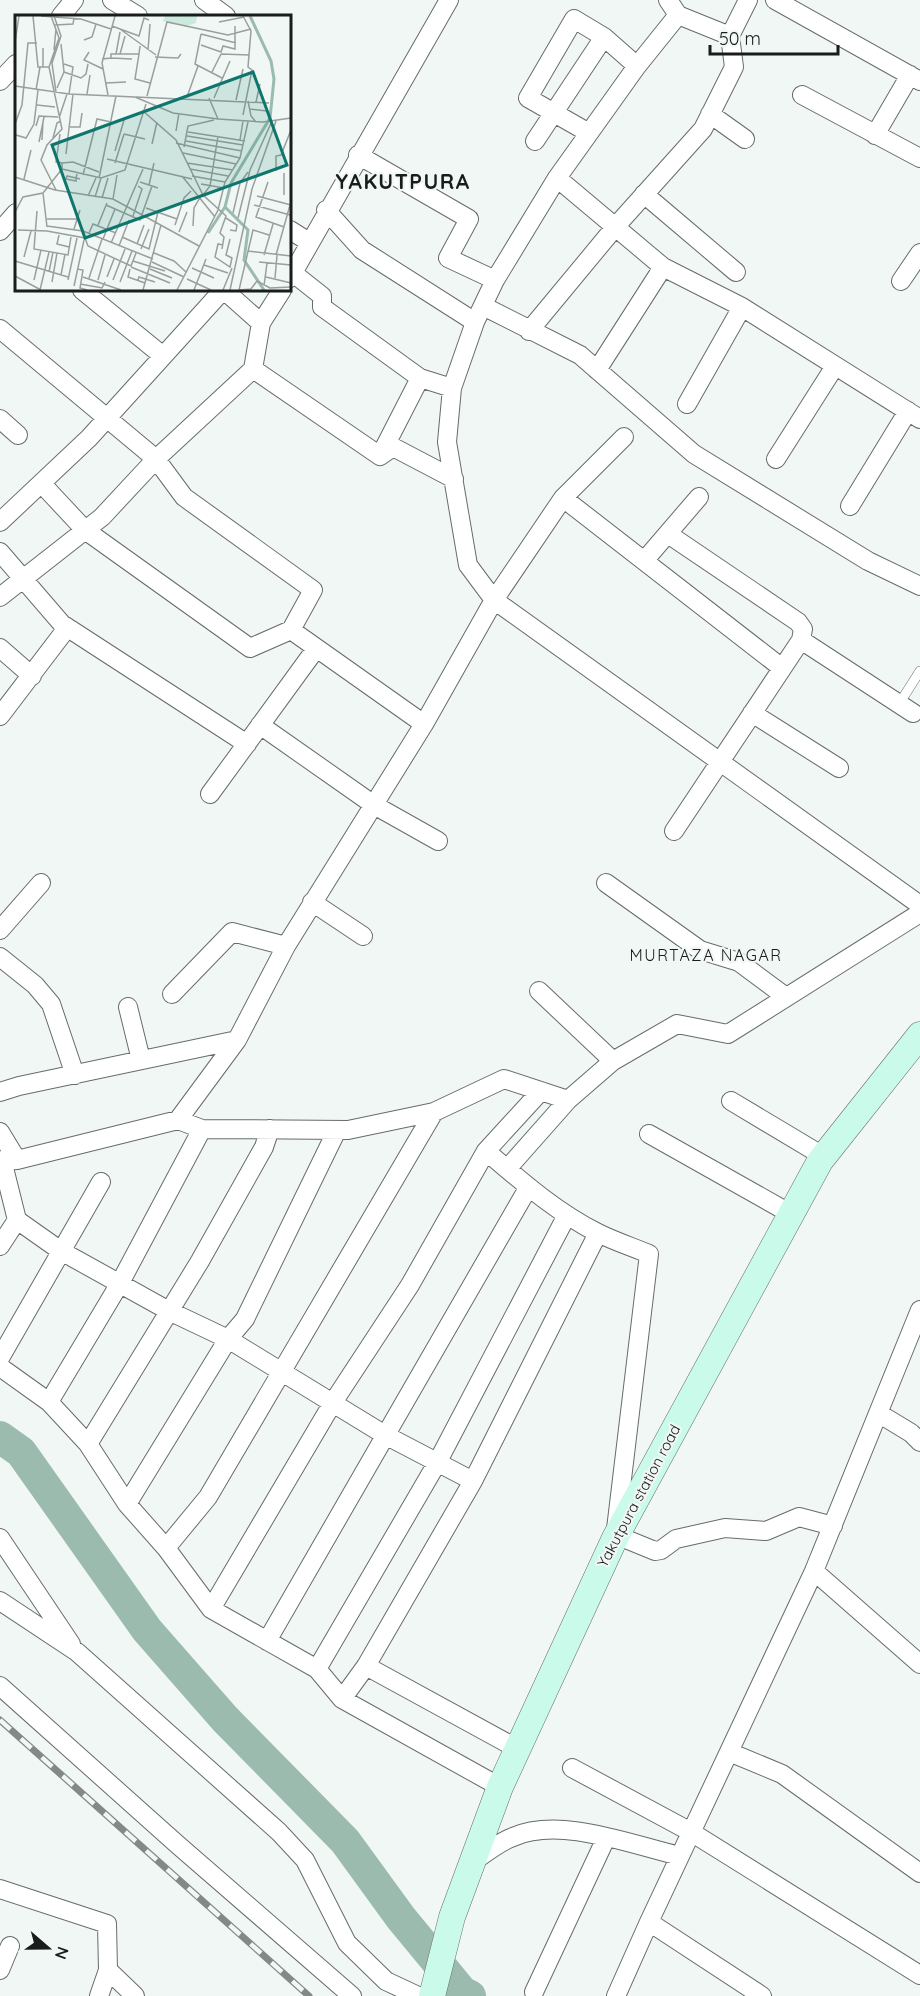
<svg xmlns="http://www.w3.org/2000/svg" width="920" height="1996" font-family="Quicksand,sans-serif">
<style>
.lines{fill:none;stroke-linecap:round;stroke-linejoin:round}
.river{stroke:#9abbad;stroke-width:32}
.lane-casing{stroke:#676c6a;stroke-width:10}
.street-casing{stroke:#676c6a;stroke-width:20}
.secondary-casing{stroke:#676c6a;stroke-width:27}
.lane{stroke:#fff;stroke-width:9}
.street{stroke:#fff;stroke-width:18}
.secondary{stroke:#cafaea;stroke-width:26}
.rail-casing{stroke:#848987;stroke-width:7}
.rail{stroke:#f0f7f4;stroke-width:4.5;stroke-dasharray:14;stroke-linecap:butt}
.labels{text-anchor:middle;stroke-width:4.5;stroke-linejoin:round;paint-order:stroke}
.street-label{font-size:15px;fill:#191c1b;stroke:#f0f7f4}
.neighbourhood-label{font-size:16px;letter-spacing:1.5px;fill:#191c1b;stroke:#f0f7f4}
.district-label{font-size:21px;font-weight:bold;letter-spacing:1.5px;fill:#191c1b;stroke:#f0f7f4}
.inset-river{fill:none;stroke:#9abbad;stroke-width:3}
.inset-road{fill:none;stroke:#9a9f9d;stroke-width:1.5}
.view{fill:#0f766e;fill-opacity:0.15;stroke:#0f766e;stroke-width:3}
.inset-edge{fill:none;stroke:#191c1b;stroke-width:3}
</style>
<rect width="100%" height="100%" fill="#f0f7f4"/>
<g class="lines">
<path class="river" d="M0,1437L21,1452L147,1630L225,1719L345,1841L401,1918L462,1992L470,1996"/>
<g class="lane-casing">
<path id="lane" d="M899,704L920,671"/>
</g>
<g class="street-casing">
<path id="street" d="M112,0L138,16
M204,0L226,16
M668,0L678,15L730,36L748,0
M775,0L920,81
M678,15L637,66L557,178L495,280L475,322L452,388L447,442L468,565L494,600L920,905
M61,16L74,0
M604,37L637,66
M0,81L16,64
M802,95L920,158
M710,114L745,139
M875,135L910,75
M535,141L604,37L574,19L528,98L589,133
M358,155L469,219L448,258L495,280
M557,178L663,267L742,307L920,419
M644,194L736,272
M326,210L362,250L475,322
M290,230L309,242
M0,231L16,213
M293,273L322,296V307L420,378L452,388
M290,278L449,0
M901,281L920,253
M82,290L163,356
M224,290L261,323
M483,306L580,355L694,454L868,561L920,586
M0,329L156,459L184,497L313,590L291,630L424,724
M529,331L616,226L703,129L734,67L730,36
M253,369L380,456L393,447L454,479
M597,370L663,267
M687,404L742,307
M0,419L18,435
M380,456L420,378
M776,459L835,366
M42,484L85,530L250,648L291,630
M563,498L782,668
M850,506L908,411
M0,522L89,438L223,290
M668,534L798,622L803,629L801,640L913,713
M0,552L62,624L247,744
M644,561L699,497
M0,597L102,517L156,459L253,369L261,323L282,290
M0,648L32,676
M752,713L839,768
M0,716L67,628
M260,725L374,805L438,841
M210,794L315,650
M674,831L801,640
M606,883L700,950L739,962L786,997
M312,902L363,936
M0,930L41,883
M0,957L35,985L51,1004L75,1075
M539,991L613,1061
M172,994L232,932L286,946
M128,1007L141,1060
M0,1092L19,1086L237,1040
M731,1101L823,1156
M178,1120L237,1040L286,946L424,724L494,600L563,498L624,437
M0,1132L17,1160
M649,1134L791,1214
M486,1151C521,1181 556,1212 598,1233C614,1241 632,1247 649,1254L616,1529
M2,1160L17,1220L61,1251L169,1311L228,1339L385,1435L473,1481
M0,1161L17,1160L178,1120L202,1129L348,1130L434,1112L504,1079L568,1100L613,1061L677,1024L728,1034L920,913
M507,1169L568,1100
M0,1246L17,1220
M0,1358L101,1182
M0,1367L49,1402L88,1444L127,1504L166,1548L211,1609L317,1669L342,1699L500,1787
M49,1402L120,1283L202,1129
M878,1413L911,1433L920,1442
M88,1444L200,1261L264,1147L270,1129
M127,1504L228,1339L245,1319L337,1130
M616,1535L655,1551L661,1550L676,1539L725,1528L766,1531L799,1517L833,1526
M0,1538L71,1644
M166,1548L208,1497L434,1112
M814,1571L920,1664
M0,1601L77,1652L279,1832L305,1860L347,1943L386,1981L418,1996
M211,1609L332,1404L410,1285L486,1151L541,1091
M267,1641L528,1188
M366,1666L518,1749
M317,1669L437,1463L567,1215
M0,1686L178,1845L352,1996
M342,1699L366,1666L473,1481L598,1233
M729,1752L782,1774L920,1873
M572,1768L691,1832L920,1975
M474,1861C486,1853 499,1842 513,1837C560,1816 632,1845 680,1856
M0,1889L107,1924L108,1970L135,1996
M649,1922L762,1996
M0,1970L10,1946
M534,1992L606,1838
M99,1996L108,1970
M616,1996L649,1922L814,1571L920,1310"/>
</g>
<g class="secondary-casing">
<path id="secondary" d="M432,1996L452,1917L500,1787L615,1538L820,1161L920,1035"/>
</g>
<use href="#lane" class="lane"/>
<use href="#street" class="street"/>
<use href="#secondary" class="secondary"/>
<g class="rail-casing">
<path id="rail" d="M0,1720L309,1996"/>
</g>
<use href="#rail" class="rail"/>
</g>
<g class="labels">
<g class="street-label">
<text transform="translate(639 1496) rotate(-62)" y="5">Yakutpura station road</text>
</g>
<g class="neighbourhood-label">
<text x="706" y="961">MURTAZA NAGAR</text>
</g>
<g class="district-label">
<text x="403" y="189">YAKUTPURA</text>
</g>
</g>
<g transform="translate(15 15)">
<rect width="276" height="276" fill="#f0f7f4"/>
<path d="M150,1H182L181,8L172,11L148,6Z" fill="#cbe9dc"/>
<path class="inset-river" d="M210,192L233,215L229,245L249,275M193,218L210,192L216,168L255,103L259,64L256,46L235,1"/>
<path class="inset-road" d="M18,1L23,52H34M26,1L66,4L96,14M36,1L44,23L34,52L47,114L32,130L26,145L41,175M39,1L46,21L37,48L41,77M204,7L229,2M40,10L58,9L59,3M97,11L124,21L129,3L134,5M105,14L141,40M186,19L180,49L207,63M186,19L221,28M69,25L77,22L81,9M0,27L4,1M186,30L206,37L208,31L220,34V11M39,35L41,14M133,35L135,9M74,37L69,45L88,54M101,39L105,17M105,39L110,21M124,39L120,64L135,68M206,39L234,40M140,42L163,43L166,39M96,43L117,44M87,44L96,43V39H124L125,31M49,49L58,52L54,79M28,52V33M49,57L66,63L71,59L73,49M197,57L206,39M91,68L111,67M0,71L54,79L120,82L158,98L203,104L248,107L276,103M42,73L49,57L46,29M21,75L25,52M72,79L75,60M93,80L87,48L100,1M132,81L152,7L213,20L236,14M121,82L254,88M172,82L183,51M194,83L203,104M199,83L215,46M221,85L228,54M233,86L236,101L241,107M241,87L245,69M22,90L40,92M234,94L252,96M128,96L161,125L188,180L211,201L205,218L209,222L207,234M228,100L237,55L233,52L236,16L228,1M44,103L52,79M21,111L24,101L43,102M55,112H65L67,98M161,116L164,98M173,117L230,126M109,119L130,124M1,120L11,123L19,109L23,75M172,121L228,130M38,123L42,108L46,106M27,125L28,106M225,125L228,106M171,126L227,136M24,127L29,102M161,128L225,143M137,129L142,107M169,132L173,111L199,105M100,136L109,105M168,138L221,149M51,139L58,79M92,144L177,164M0,148V109L7,90L13,28H22M47,148L58,147L84,157M100,148L109,119M172,148L218,155M47,154L86,163L110,155L131,89M175,154L213,161M261,156V141L266,140L276,115M62,159L61,163V166L51,164L52,161L61,163L65,164M68,160L82,104L96,107M167,161L200,202M177,161L210,167M0,162L40,175L98,184L184,231M84,163L101,81M9,164L16,135M125,167L143,173M253,167L241,202L269,212M186,169L209,173M134,170L139,148M28,178L32,212M188,180L195,171L203,121M269,180V158M73,181L81,163M242,181L276,190M80,182L86,163M87,183L93,163M98,184L102,160M91,190L125,205L137,171M239,190L275,200M131,193L162,204M22,196L19,234L53,240L56,222M0,197L8,182L28,178L47,154V148L41,147L45,119M218,198L225,168L233,157M118,201L127,174L123,171M211,203L222,210L221,216L215,215M223,203L235,155L257,106M32,204H63M83,210L92,188M160,210L169,183L176,176M32,211L68,216L138,244M178,211L179,193L187,179M59,214L65,195M3,215L32,216L70,223L73,231L116,251L121,238M164,217L172,197M74,218L78,209L101,218M44,220L42,229L54,232M107,222L134,234L143,197M88,224L100,194M96,228L128,154M122,229L129,210M208,230L203,229L200,242L215,252L217,243L211,240L215,224M104,231L114,205M126,234L134,214M233,236L276,241M139,238L159,246L171,257M249,240L258,209M261,240L275,190M9,242L16,216M0,246L53,262M118,246L150,256M137,247L169,262M244,247L276,250M189,250L213,258M116,252L155,268M177,253L199,263M62,254L68,255L65,273L72,275M115,254L113,262L130,268M135,254L157,263M34,257L38,237M46,260L50,239M0,261L26,275M68,262L106,275M92,262L99,244M251,262L276,268M74,263L87,224M260,263L262,240M172,264L196,275M19,265L26,235M53,265L62,223M83,265L90,240M98,265L110,234M123,265L124,262L140,267M37,267L42,238M105,267L117,236M65,269L87,273L90,267M59,271L69,225M249,271L252,248M25,275L34,237M128,275L146,210M162,275L203,195L210,167L225,143L233,107M179,275L191,244M208,275L217,253M215,275L237,174L261,106M224,275L238,215L254,220M224,275L236,274L242,266L255,273L276,272"/>
<path class="view" d="M238,57L272,150L70,223L37,130Z"/>
<rect width="276" height="276" class="inset-edge"/>
</g>
<g transform="translate(48 1948) rotate(110)" stroke="#f0f7f4" stroke-width="4.5" paint-order="stroke">
<path d="M0-4.5L10 22L0 15L-10 22Z" fill="#191c1b"/>
<text y="-9" font-size="16" font-weight="bold" text-anchor="middle" fill="#191c1b">N</text>
</g>
<path d="M710 45v9h128v-9" fill="none" stroke="#191c1b" stroke-width="3"/>
<text x="719" y="45" font-size="18" fill="#191c1b" stroke="#f0f7f4" stroke-width="4.5" paint-order="stroke">50 m</text>
</svg>
